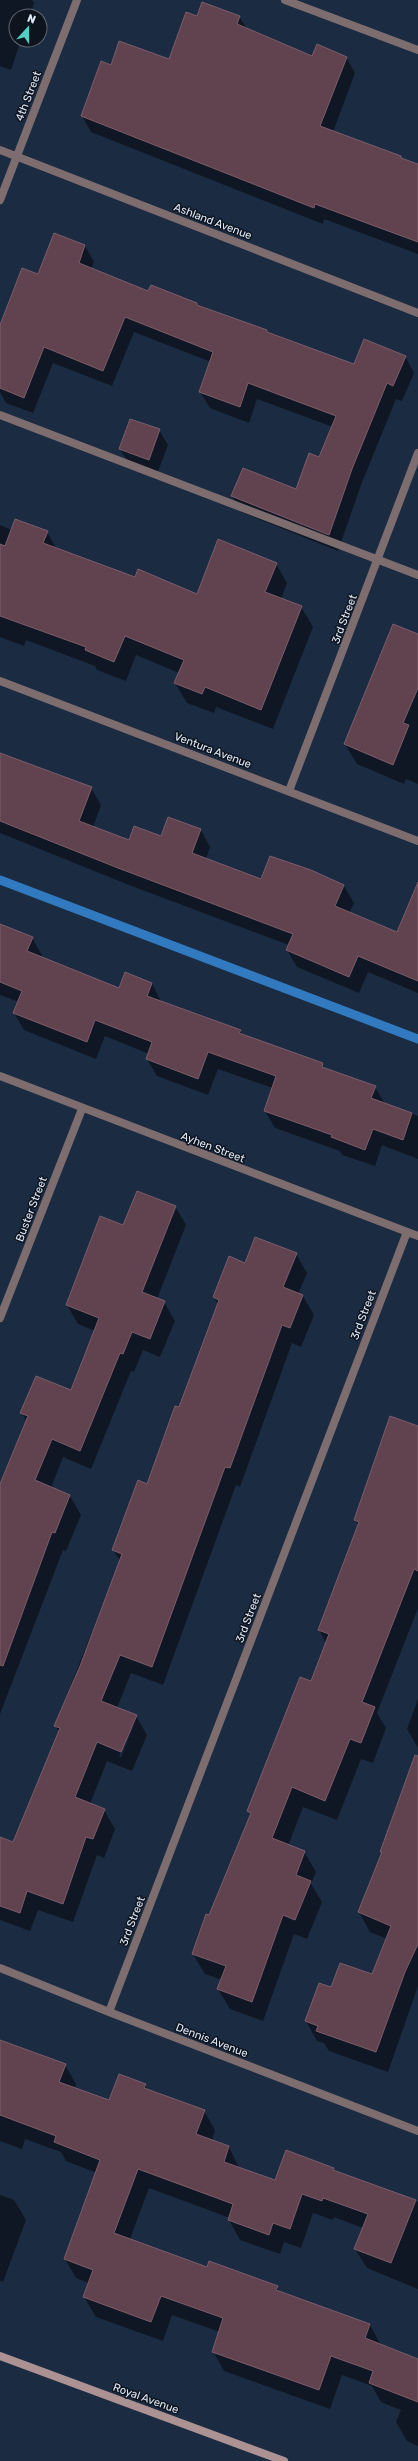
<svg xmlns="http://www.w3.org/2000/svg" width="418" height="2461" font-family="Rubik,sans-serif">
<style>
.shadow{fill:#0007;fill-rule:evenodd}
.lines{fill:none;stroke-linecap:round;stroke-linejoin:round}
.stream{stroke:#317ac0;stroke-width:9}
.building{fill:#61424f;stroke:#7d5c6a}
.lane{stroke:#7e6d6e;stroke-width:8}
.street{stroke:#7e6d6e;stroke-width:8}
.secondary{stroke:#ad9293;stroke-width:8}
.labels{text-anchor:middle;stroke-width:3;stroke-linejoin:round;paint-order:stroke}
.street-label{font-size:11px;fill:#e0ebfa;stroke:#0d141e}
</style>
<rect width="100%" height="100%" fill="#1b2c42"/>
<path class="shadow" d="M0,0H32L34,3L30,16H16V40H21L11,70L0,66Z
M239,16L247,29L312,58L346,57L355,73L333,132L418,165V254L324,219L323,224L91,132L82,116L111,66L169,61L197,17Z
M55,235L85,246L94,262L91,269L149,292L197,304L355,366L405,356L414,373L402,401L396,399L361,485L338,551L241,512L232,496L296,491L320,458L333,427L257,399L249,423L210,408L200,392L211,362L134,332L112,386L53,363L33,413L6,403L0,392V326L39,275Z
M159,430L168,445L157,474L129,464L120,449Z
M0,525L12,530L47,532L57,550L136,578L198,595L276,564L287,583L281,599L301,607L313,627L273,729L216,707L214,713L187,703L175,683L179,673L136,655L126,681L97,670L95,666L26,640L24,646L0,637Z
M418,635V784L406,779L404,784L357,764L345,744Z
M0,754L91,788L101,805L93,827L129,841L201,830L210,847L206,859L262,880L310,871L344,886L354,903L349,913L397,934L418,913V993L368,972L359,993L297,967L287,950L289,945L129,885L0,833Z
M0,937L32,938L42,955L41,958L119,989L152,983L161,1002L240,1031L243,1035L322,1064L325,1069L375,1087L385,1104L418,1116V1159L382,1145L375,1166L342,1155L340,1151L275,1128L265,1111L273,1088L218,1069L208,1095L157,1076L147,1059L149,1054L105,1036L96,1059L24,1030L14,1013L19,1002L0,995Z
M175,1206L186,1225L157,1299L164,1302L175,1321L160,1357L143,1350L134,1372L131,1371L91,1469L63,1457L51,1488L70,1496L81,1515L66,1551L63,1550L0,1714V1486L26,1421L22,1413L71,1391L95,1331L78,1324L67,1305L124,1226Z
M296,1254L307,1273L298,1294L303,1296L314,1315L301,1347L292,1343L240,1487L236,1485L163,1685L131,1673L117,1708L136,1716L147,1735L132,1771L107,1761L90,1804L104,1810L115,1829L104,1858L97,1855L73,1922L38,1910L30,1931L0,1920V1844L14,1843L59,1732L55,1725L120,1561L113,1550L148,1485L179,1409L218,1305L214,1297L230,1258L246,1264ZM131,1727H133L121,1757H119Z
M418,1428V1608L377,1713L386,1728L373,1763L361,1759L337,1820L303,1807L288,1846L304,1852L316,1872L311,1884L322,1902L307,1939L294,1934L263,2021L230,2009L218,1989L222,1980L205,1974L193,1954L251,1815L249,1811L312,1682L326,1643L319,1630L358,1525L355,1520Z
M418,1699V1748L407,1729Z
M418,1758V1986L388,2072L329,2051L324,2043L317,2041L306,2021L332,1989L372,1975L387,1939L370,1932L359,1912Z
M0,2049L65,2065L76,2084L75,2089L109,2102L145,2085L148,2090L204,2111L215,2130L212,2141L229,2147L239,2168L276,2181L286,2152L418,2202V2289L367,2268L355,2249L363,2228L334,2217L333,2220L313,2213L301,2248L284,2242L280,2254L240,2240L229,2220L230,2218L149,2188L130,2239L207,2268L277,2287L280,2293L370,2325L381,2345L418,2360V2446L407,2441L396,2422L401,2410L381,2402L372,2386L342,2375L330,2409L224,2371L213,2351L220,2332L172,2315L163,2341L96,2317L84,2297L89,2283L76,2278L65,2259L97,2173L66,2161L61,2152L25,2139L22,2149L0,2141Z
M0,2195L14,2200L26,2220L3,2282L0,2281Z"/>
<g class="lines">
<path class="stream" d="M0,880L418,1039"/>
</g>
<path class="building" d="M202,2L240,16L237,24L312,56L317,44L347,57L320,126L401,156V158L418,164V242L315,204L314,208L81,116L101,61L111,65L119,41L169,59L186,12L197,16Z
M54,233L85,245L79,263L148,291L151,285L197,303V305L267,330V332L354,364L364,339L406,356L393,386L387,383L352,469L329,535L231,496L243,468L296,489L309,453L319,457L336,416L248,383L240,407L199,392L213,352L125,317L103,371L44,347L24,398L0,388V325L22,268L38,274Z
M130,419L160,429L149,460L119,449Z
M15,519L48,531L43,543L135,577L138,569L197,594L218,539L277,563L265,592L302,606L261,710L205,687L202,694L174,683L184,660L125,636L114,662L85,650L86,647L0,616V544L5,546Z
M393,624L418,634V688L403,723L409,725L393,765L344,744Z
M0,753L92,787L79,821L129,840L134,826L161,836L168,817L201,829L192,853L261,879L270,856L311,870L344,885L335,906L397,932L418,882V981L358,956L349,977L286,950L293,934L118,868L0,821Z
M0,924L33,937L27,951L119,988L125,972L152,983L147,996L241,1030L239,1033L323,1063L322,1067L376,1086L371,1098L412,1113L403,1140L373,1129L365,1150L331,1137L332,1135L264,1111L276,1076L208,1052L198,1079L146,1059L152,1042L95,1020L87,1042L13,1013L22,991L0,982Z
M137,1191L176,1206L142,1292L165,1301L150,1339L132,1332L123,1354L120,1353L80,1451L52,1439L35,1480L70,1495L55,1533L52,1532L3,1666L0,1665V1484L28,1416L20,1413L36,1376L71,1390L99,1318L66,1305L100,1216L123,1225Z
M255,1237L297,1253L283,1287L303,1295L290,1328L282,1325L230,1468L225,1467L152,1667L120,1655L101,1701L137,1715L121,1752L97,1742L75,1797L105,1809L93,1839L86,1837L63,1904L27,1891L20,1913L0,1906V1837L13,1842L60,1728L54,1726L80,1666L122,1554L112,1550L138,1480L147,1484L175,1406L179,1407L219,1300L213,1297L229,1256L245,1263Z
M390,1416L418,1426V1571L414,1569L362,1702L375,1707L361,1743L350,1739L325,1801L292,1787L272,1838L305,1851L296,1875L311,1881L295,1920L283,1915L252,2002L217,1989L226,1966L192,1954L206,1914L209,1915L251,1813L247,1811L300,1677L311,1681L329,1634L318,1630L359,1522L354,1520Z
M415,1755L418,1756V1944L405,1972L376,2052L316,2031L318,2026L305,2021L319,1983L331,1987L340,1963L372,1974L391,1926L358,1912L382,1852H380Z
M0,2040L66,2064L59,2082L109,2100L119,2074L146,2084L144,2088L205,2110L196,2134L229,2146L224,2162L275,2180L286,2150L334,2168L333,2170L416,2200L391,2263L354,2249L368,2214L323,2198L322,2201L302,2194L290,2229L273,2223L269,2235L228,2220L233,2204L138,2169L114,2233L207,2267L209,2261L278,2286L276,2290L370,2324L365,2338L418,2359V2402L369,2383L373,2371L331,2356L319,2390L212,2352L223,2318L161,2296L151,2322L83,2297L93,2270L64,2259L100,2160L54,2142L56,2136L0,2115Z"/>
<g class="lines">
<path class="lane" d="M285,0L418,50
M0,415L418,575"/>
<path class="street" d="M0,150L418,313
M0,200L77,0
M0,681L418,841
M289,791L418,453
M0,1076L418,1236
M0,1318L82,1109
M0,1968L109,2012L418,2131
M109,2012L407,1232"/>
<path class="secondary" d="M0,2356L284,2461"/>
</g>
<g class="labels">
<g class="street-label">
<text transform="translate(28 96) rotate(-69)" y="4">4th Street</text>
<text transform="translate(213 221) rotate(21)" y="4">Ashland Avenue</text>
<text transform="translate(344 619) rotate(-69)" y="4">3rd Street</text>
<text transform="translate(213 750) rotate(21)" y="4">Ventura Avenue</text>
<text transform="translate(213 1147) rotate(21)" y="4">Ayhen Street</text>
<text transform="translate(31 1209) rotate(-69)" y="4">Buster Street</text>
<text transform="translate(363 1315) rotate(-69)" y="4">3rd Street</text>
<text transform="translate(248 1618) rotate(-69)" y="4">3rd Street</text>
<text transform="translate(132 1921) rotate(-69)" y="4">3rd Street</text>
<text transform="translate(212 2040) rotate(21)" y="4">Dennis Avenue</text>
<text transform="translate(146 2398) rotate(20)" y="4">Royal Avenue</text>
</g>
</g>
<g transform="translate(28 28) rotate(21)"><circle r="19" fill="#0d141e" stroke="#616a76"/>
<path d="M0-3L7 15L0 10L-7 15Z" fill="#56cec3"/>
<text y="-6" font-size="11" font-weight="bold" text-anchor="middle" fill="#e0ebfa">N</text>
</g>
</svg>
